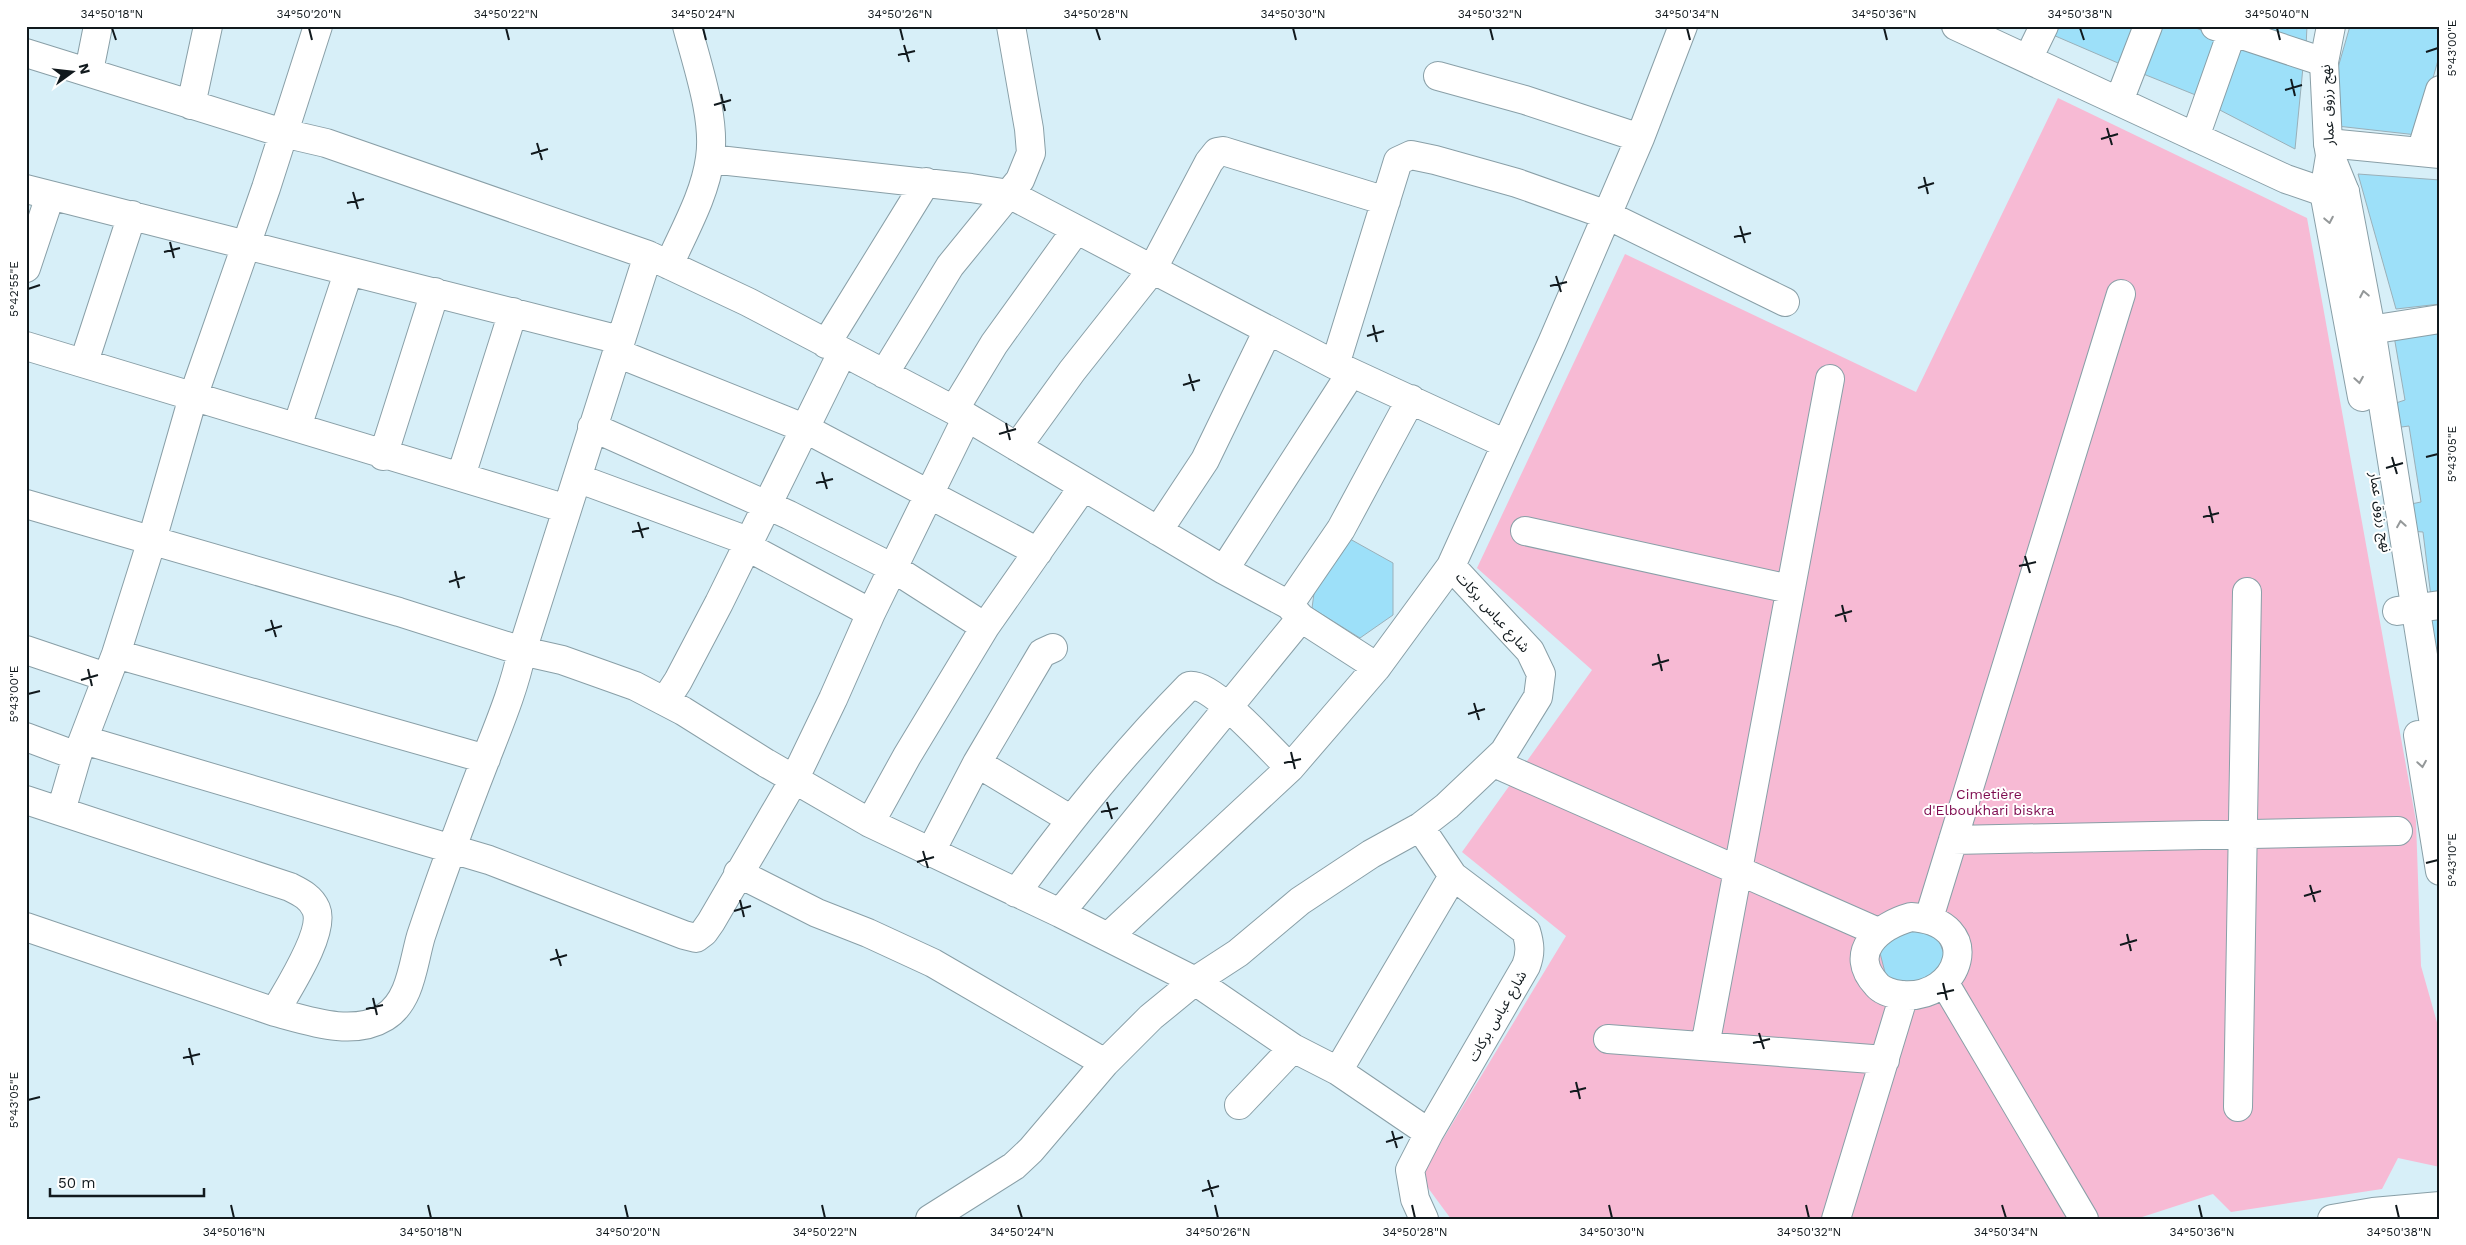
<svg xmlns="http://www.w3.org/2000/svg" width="2466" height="1245" font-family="'Work Sans','Noto Sans Arabic',sans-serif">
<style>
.green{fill:#f7bad4}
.building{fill:#9de0f9;stroke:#9ab0b9}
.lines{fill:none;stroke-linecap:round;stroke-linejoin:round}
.minor-casing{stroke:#899fa7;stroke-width:30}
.major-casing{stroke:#899fa7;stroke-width:30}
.minor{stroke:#fff;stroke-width:28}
.major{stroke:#fff;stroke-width:28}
.oneway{stroke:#949899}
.ticks{fill:none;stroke:#11191d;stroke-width:2}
.labels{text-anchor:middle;stroke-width:4;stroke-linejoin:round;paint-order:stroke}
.street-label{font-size:14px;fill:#11191d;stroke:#fff}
.park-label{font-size:14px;fill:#7e0b4f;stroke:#fff}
.neatline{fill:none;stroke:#11191d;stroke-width:2}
.ticks-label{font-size:12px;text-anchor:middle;fill:#11191d}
</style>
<rect width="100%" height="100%" fill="#d7eff8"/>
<path class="green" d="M2058,98L2307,218L2416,821L2421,966L2440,1033V1167L2398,1158L2382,1189L2231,1212L2213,1194L2136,1219H1451L1420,1177L1566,936L1462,852L1592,670L1477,568L1625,254L1916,392Z"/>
<path class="building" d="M2057,26H2139L2125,66L2053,35Z
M2156,26H2191L2223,39L2203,98L2136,71Z
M2241,26H2307L2306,47Z
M2350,26H2440V53L2417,135L2337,126L2333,85Z
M2236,43L2303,67L2295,149L2214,107Z
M2358,174L2440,180V304L2396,309Z
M2440,329V596L2431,597L2423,532L2409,531L2406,505L2421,502L2409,426L2394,428L2390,405L2405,400L2394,336Z
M1350,539L1393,563V615L1360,638L1312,608L1315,586Z
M2440,610V651L2430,652L2423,612Z
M1895,928L1936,933L1946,959L1936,981L1912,990L1887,980L1880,953Z"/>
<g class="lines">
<g class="minor-casing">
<path id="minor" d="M1956,26L2286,179L2324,192H2345
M2215,26L2324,62
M26,53L283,133L326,143L648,255
M2028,59L2044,26
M89,71L98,26
M1438,76L1525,100L1640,138
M2119,101L2148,26
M191,105L208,26
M2195,137L2232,32
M2328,143L2440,154
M2421,152L2440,90
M710,159L971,188L1009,194L1335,365
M26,189L620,340
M669,265C684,231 705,195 710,158C716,118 697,65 687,26
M26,268L50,196
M2351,333L2440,319
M826,344L926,182
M26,346L567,509
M617,353L804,428L1038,552
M84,362L132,215
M884,374L950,266L1020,180L1031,153L1029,129L1011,26
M954,410L994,344L1076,230
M297,427L348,273
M592,427L789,515L893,568L985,627
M1506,444L1335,365L1398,161L1411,155L1435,160L1517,183L1607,215L1785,302
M1017,447L1072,371L1152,270L1209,162L1217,152L1223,151L1386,201
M383,456L435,292
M461,476L513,312
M577,478L748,541
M26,504L399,612L522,651L562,660L635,686L683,711L766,763L870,823L1060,913L1195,981L1293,1048L1338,1071L1429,1133
M1158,531L1205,460L1268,330
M1525,531L1790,589
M746,546L871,613
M1224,570L1351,373
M1289,605L1341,529L1411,399
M2397,611L2440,605
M26,650L106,677
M116,654L486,759
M665,701L678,681L719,603L842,353
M26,737L77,756
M84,740L489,860L684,935L696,938L704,932L711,922L794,780L833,699L871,613L967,417
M977,763L1042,653L1053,648
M1494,763L1878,932
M26,800L290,887C300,892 311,897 316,909C326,932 287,990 275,1012L26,927
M61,811L77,756L116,654L152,540L193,397L266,188L318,26
M870,823L907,756L985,627L1083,487
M1953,840L2398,831
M930,853L977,763L1070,819
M738,873L817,913L868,933L933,963L1105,1063
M1016,893C1071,818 1124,752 1189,686C1212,682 1272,751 1290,768
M1060,913L1301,618
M1911,917C1986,922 1961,1001 1901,995C1893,994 1882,991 1877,985C1846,952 1879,926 1911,917Z
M1929,918L2121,294
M1108,937L1290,768L1377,667L1451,566L1552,343L1640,138L1683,26
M1944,982L2084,1219
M275,1012C309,1021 353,1037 385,1017C411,1001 413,963 421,936C441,876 463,817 486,758C500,722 514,689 522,651L648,255L748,302L967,417L1224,570L1289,605L1301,618L1377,667
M1608,1039L1885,1060
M1705,1046L1830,379
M1338,1071L1453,876
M1239,1105L1293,1048
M2238,1107L2247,592
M930,1219L1014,1166L1031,1150L1105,1063L1151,1017L1195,981L1238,953L1300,901L1371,854L1420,827
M1424,1219L1415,1199L1410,1170L1429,1133L1526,966C1531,953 1530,944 1526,931L1453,876L1420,827L1447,806L1504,752L1538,697L1541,674L1530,651L1451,566
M1836,1219L1904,995
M2332,1219L2373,1212L2440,1206"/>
</g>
<g class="major-casing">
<path id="major" d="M2331,26L2324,62L2328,143L2330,155L2345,192L2371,329L2440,762
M2330,156L2324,192L2362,397
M2418,735L2440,871"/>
</g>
<use href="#minor" class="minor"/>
<use href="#major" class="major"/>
</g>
<defs><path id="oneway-chevron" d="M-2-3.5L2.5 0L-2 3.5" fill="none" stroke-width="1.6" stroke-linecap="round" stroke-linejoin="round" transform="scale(1.25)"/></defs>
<g class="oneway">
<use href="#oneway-chevron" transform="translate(2329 220) rotate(79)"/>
<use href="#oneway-chevron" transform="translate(2364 294) rotate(-101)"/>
<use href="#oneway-chevron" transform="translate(2359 380) rotate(81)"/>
<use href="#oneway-chevron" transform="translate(2401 524) rotate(-99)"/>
<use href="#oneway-chevron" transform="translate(2422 764) rotate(81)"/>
</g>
<path class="ticks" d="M112,28L116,40M309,28L312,40M506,28L509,40M703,28L706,40M900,28L903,40M1096,28L1100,40M1293,28L1296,40M1490,28L1493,40M1687,28L1690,40M1884,28L1887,40M2080,28L2084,40M2277,28L2280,40M904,45L909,62M2426,52L2438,48M898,55L915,51M2291,79L2295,96M2285,90L2302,85M721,94L725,111M714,105L731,100M2107,128L2112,145M2101,139L2118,134M537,143L542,160M531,154L548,149M1924,177L1928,194M1918,188L1934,183M353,192L358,209M347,203L364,199M1740,226L1745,243M1734,237L1751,233M170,242L174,258M164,252L180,248M1556,276L1561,292M1550,286L1567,282M28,289L40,285M1373,325L1377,342M1367,336L1384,331M1189,374L1194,391M1183,385L1200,380M1006,423L1010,440M999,434L1016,429M2392,457L2397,474M2426,457L2438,454M2386,468L2403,463M822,472L827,489M816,483L833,479M2209,506L2213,523M2203,517L2219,513M638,522L643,538M632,532L649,528M2025,556L2030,573M2019,566L2036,562M455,571L459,588M449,582L465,577M1842,605L1846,622M1835,616L1852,611M271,620L276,637M265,631L282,626M1658,654L1662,671M1652,665L1669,660M88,669L92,686M81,680L98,675M28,694L40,691M1474,703L1479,720M1468,714L1485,709M1291,752L1295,769M1284,763L1301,759M1107,802L1112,819M1101,812L1118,808M923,851L928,868M917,862L934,857M2426,863L2438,860M2310,885L2315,902M2304,896L2321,891M740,900L744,917M734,911L751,906M2127,934L2131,951M2120,945L2137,940M556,949L561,966M550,960L567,955M1943,983L1947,1000M1937,994L1954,990M373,998L377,1015M366,1009L383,1005M1759,1033L1764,1049M1753,1043L1770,1039M189,1048L193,1065M183,1058L200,1054M1576,1082L1580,1099M1570,1092L1586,1088M28,1100L40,1097M1392,1131L1397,1148M1386,1142L1403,1137M1208,1180L1213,1197M1202,1191L1219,1186M231,1205L234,1218M428,1205L431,1218M625,1205L628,1218M822,1205L825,1218M1018,1205L1022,1218M1215,1205L1218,1218M1412,1205L1415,1218M1609,1205L1612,1218M1806,1205L1809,1218M2002,1205L2006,1218M2199,1205L2202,1218M2396,1205L2399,1218"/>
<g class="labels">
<g class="street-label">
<text transform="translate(2327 105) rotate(-93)" y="5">نهج رزوق عمار</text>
<text transform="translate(2381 512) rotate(81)" y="5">نهج رزوق عمار</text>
<text transform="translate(1493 612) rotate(48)" y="5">شارع عباس بركات</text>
<text transform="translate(1497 1016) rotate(-60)" y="5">شارع عباس بركات</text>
</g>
<g class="park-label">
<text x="1989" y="799">Cimetière<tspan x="1989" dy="16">d'Elboukhari biskra</tspan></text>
</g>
</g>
<rect width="2466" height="1245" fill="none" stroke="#ffffff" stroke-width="55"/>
<g transform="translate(72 72) rotate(75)" stroke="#ffffff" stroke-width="4" paint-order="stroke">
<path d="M0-4L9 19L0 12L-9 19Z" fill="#11191d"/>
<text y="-8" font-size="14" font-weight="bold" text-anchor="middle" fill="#11191d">N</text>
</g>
<path d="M50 1188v8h154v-8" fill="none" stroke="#11191d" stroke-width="2.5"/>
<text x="58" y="1188" font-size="15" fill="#11191d" stroke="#ffffff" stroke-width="4" paint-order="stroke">50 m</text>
<rect x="28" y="28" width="2410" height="1190" class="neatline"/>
<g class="ticks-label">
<text x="112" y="18">34°50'18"N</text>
<text x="309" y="18">34°50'20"N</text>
<text x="506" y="18">34°50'22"N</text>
<text x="703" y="18">34°50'24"N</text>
<text x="900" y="18">34°50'26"N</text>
<text x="1096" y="18">34°50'28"N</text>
<text x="1293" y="18">34°50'30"N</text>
<text x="1490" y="18">34°50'32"N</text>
<text x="1687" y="18">34°50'34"N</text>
<text x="1884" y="18">34°50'36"N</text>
<text x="2080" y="18">34°50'38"N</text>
<text x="2277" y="18">34°50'40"N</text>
<text transform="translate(2452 48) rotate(-90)" y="4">5°43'00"E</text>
<text transform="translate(14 289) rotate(-90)" y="4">5°42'55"E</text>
<text transform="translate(2452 454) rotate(-90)" y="4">5°43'05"E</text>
<text transform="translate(14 694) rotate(-90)" y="4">5°43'00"E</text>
<text transform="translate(2452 860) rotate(-90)" y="4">5°43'10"E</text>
<text transform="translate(14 1100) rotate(-90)" y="4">5°43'05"E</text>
<text x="234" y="1236">34°50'16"N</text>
<text x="431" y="1236">34°50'18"N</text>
<text x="628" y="1236">34°50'20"N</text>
<text x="825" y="1236">34°50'22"N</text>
<text x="1022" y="1236">34°50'24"N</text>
<text x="1218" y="1236">34°50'26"N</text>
<text x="1415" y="1236">34°50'28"N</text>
<text x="1612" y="1236">34°50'30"N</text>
<text x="1809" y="1236">34°50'32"N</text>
<text x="2006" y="1236">34°50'34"N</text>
<text x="2202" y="1236">34°50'36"N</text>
<text x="2399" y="1236">34°50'38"N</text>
</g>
</svg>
